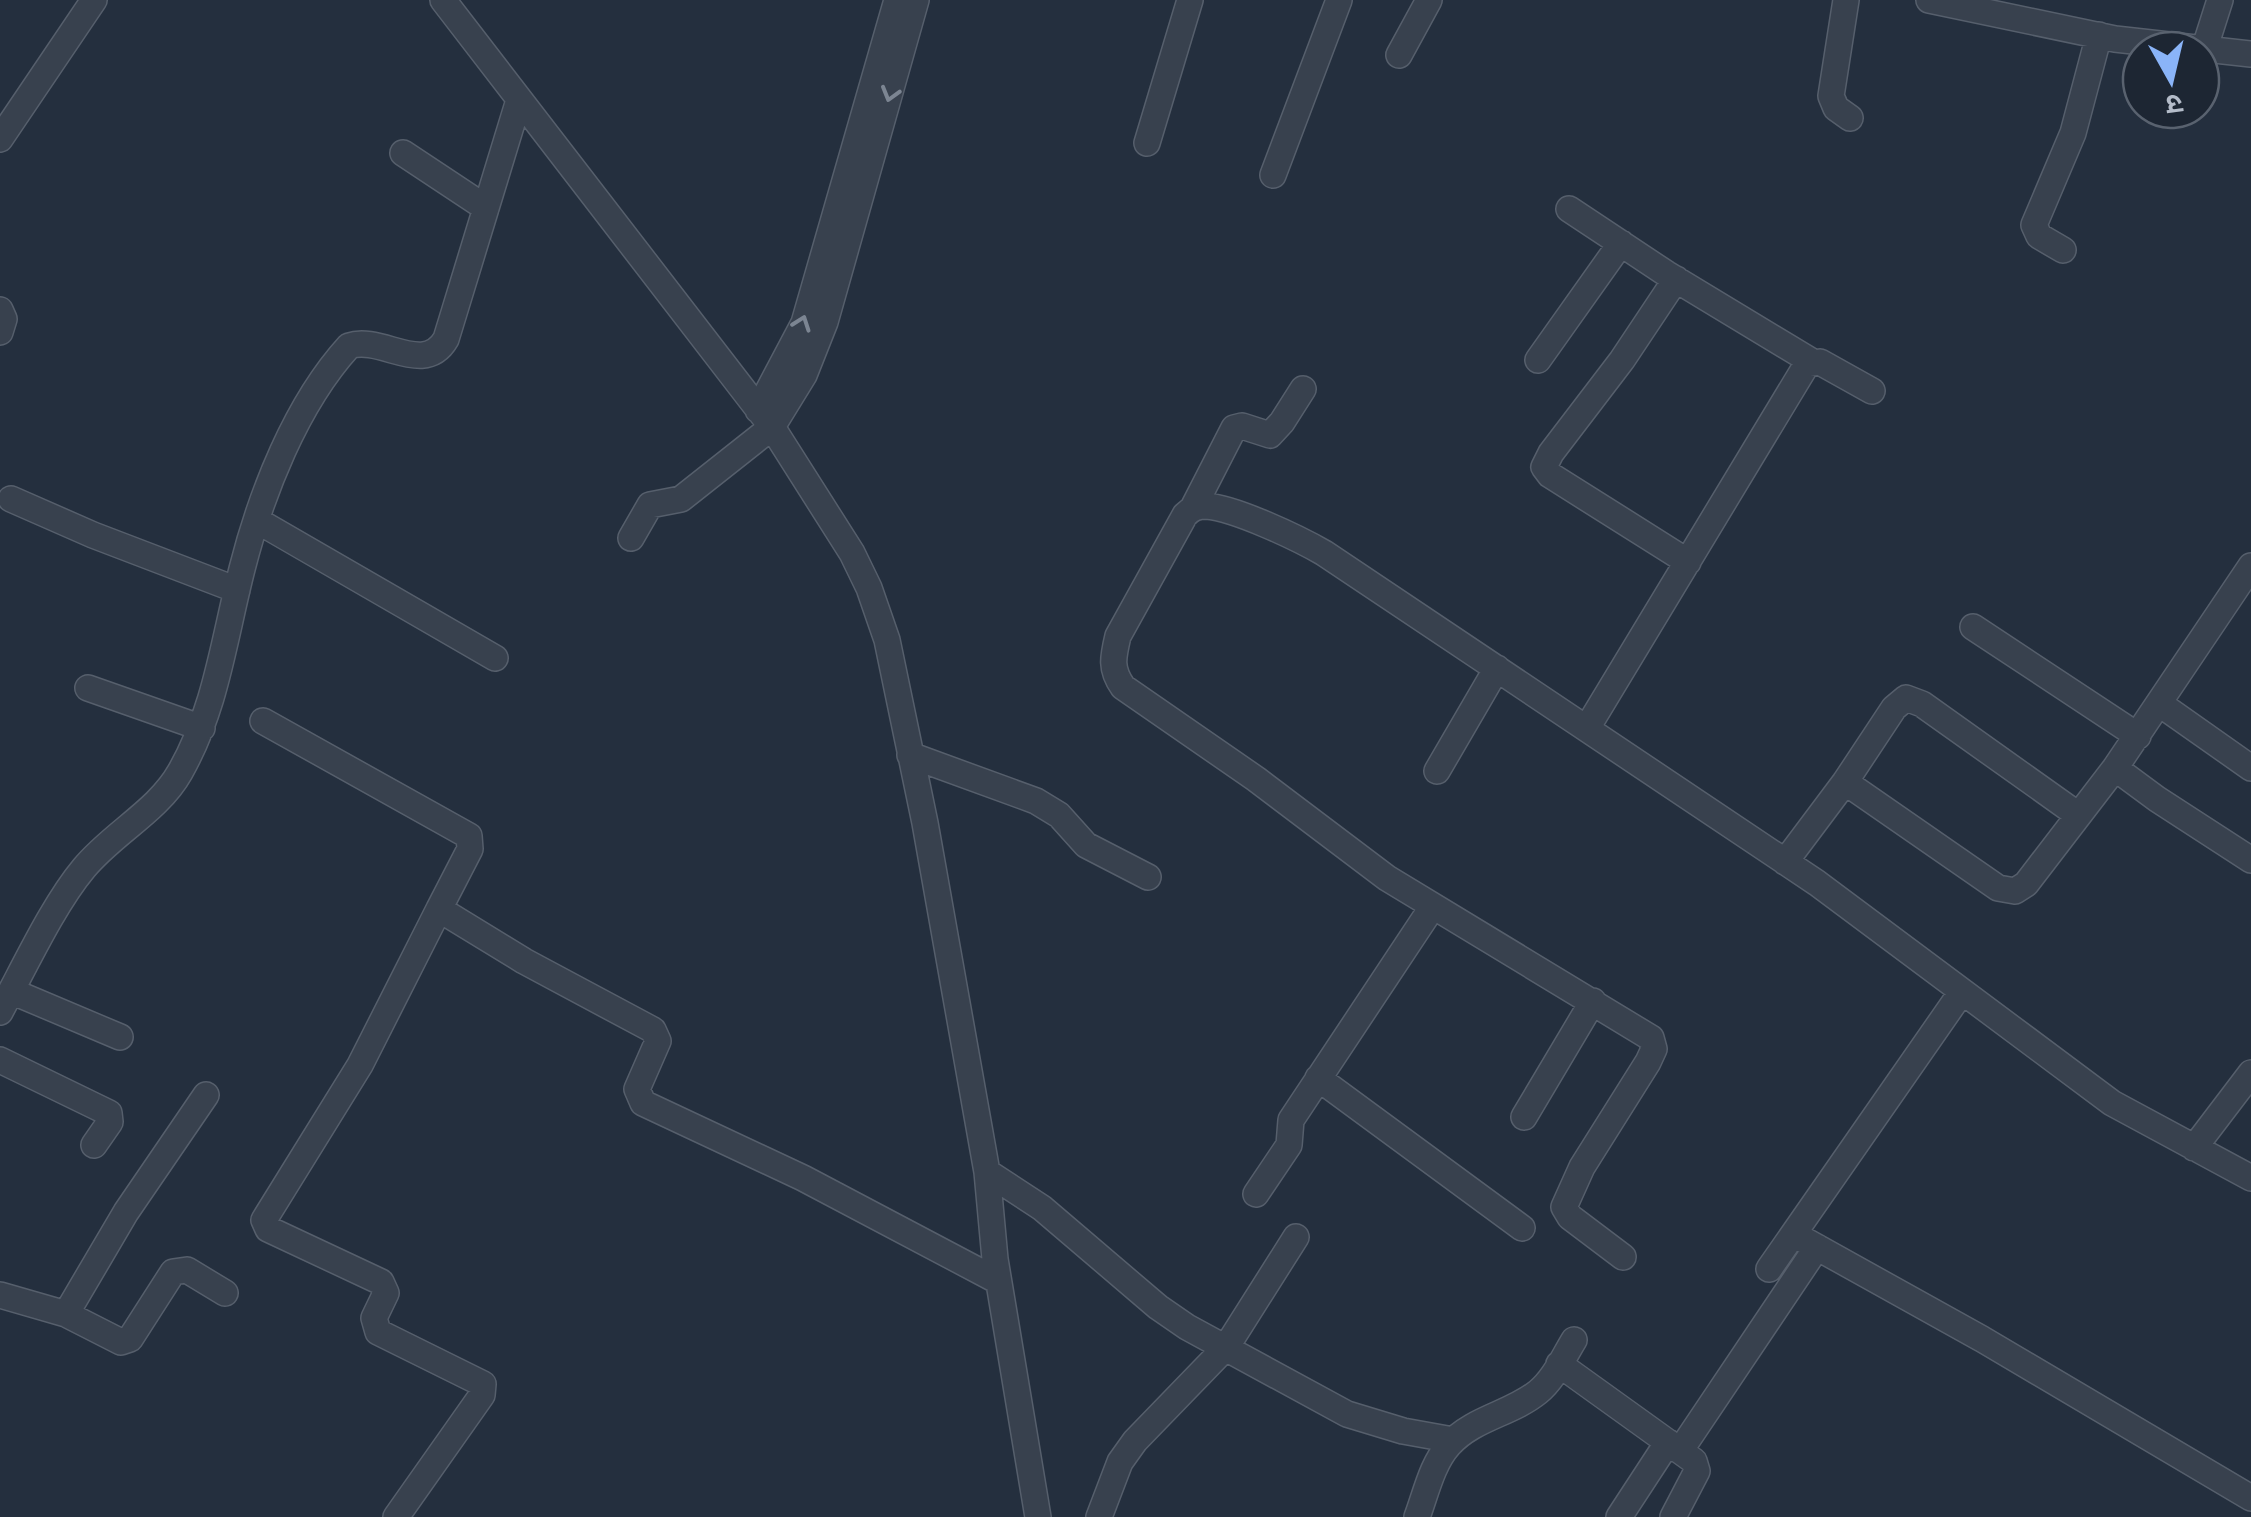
<svg xmlns="http://www.w3.org/2000/svg" width="2251" height="1517" font-family="Rubik,'Noto Sans Devanagari',sans-serif">
<style>
.lines{fill:none;stroke-linecap:round;stroke-linejoin:round}
.minor-casing{stroke:#565f6c;stroke-width:28}
.minor{stroke:#38414e;stroke-width:25}
.oneway{stroke:#7c8592}
</style>
<rect width="100%" height="100%" fill="#242f3e"/>
<g class="lines">
<g class="minor-casing">
<path id="minor" d="M443,0L772,427L852,553L869,588L887,640L925,823L987,1172L995,1259L1038,1517
M1846,0L1831,96L1836,108L1850,118
M1929,0L2115,39L2251,54
M2204,50L2220,0
M1399,55L1429,0
M0,139L94,0
M1147,143L1190,0
M403,153L486,208
M1273,175L1339,0
M1569,209L1667,274L1811,361
M2063,250L2039,236L2034,225L2073,133L2099,35
M1676,279L1622,360L1551,453L1544,467L1550,475L1688,562
M0,310L4,319L0,332
M1538,360L1621,243
M758,410L804,323L897,0
M11,499L93,535L237,590
M1193,508L1234,428L1242,426L1270,435L1282,422L1303,389
M258,521L495,658
M631,538L650,505L681,499L772,427L804,375L825,322L916,0
M1973,627L2138,736
M88,688L202,728
M2160,704L2251,768
M263,721L469,836L470,849L439,909L524,961L653,1030L658,1041L637,1089L643,1103L803,1178L998,1281
M1587,728L1807,364L1820,362L1872,391
M910,755L1036,801L1059,815L1086,845L1148,877
M2115,768L2157,799L2251,860
M1437,771L1497,668
M1845,782L1998,888L2015,891L2026,884L2115,768L2251,566
M1785,862L1845,782L1894,708L1906,698L1922,704L2078,815
M11,991L120,1037
M0,1012C24,968 53,905 84,868C113,833 158,811 180,772C216,709 224,639 242,569C261,494 296,404 349,346C382,335 424,377 446,339L519,100
M0,1060L109,1113L110,1122L94,1145
M1318,1078L1522,1228
M1524,1117L1593,1001
M2194,1148L2251,1073
M987,1172L1042,1208L1158,1307L1187,1327L1347,1414L1403,1431L1453,1440
M1256,1194L1289,1145L1291,1120L1433,906
M1795,1235L1982,1339L2251,1498
M1623,1257L1570,1217L1564,1207L1582,1167L1648,1062L1654,1049L1651,1038L1387,878L1256,779L1123,687C1110,669 1113,657 1118,636L1185,515C1191,509 1196,506 1206,506C1235,508 1298,538 1324,553L1817,883L2112,1103L2251,1178
M1769,1269L1961,993
M0,1295L66,1314L121,1342L130,1339L173,1272L187,1270L225,1293
M66,1314L126,1212L206,1095
M1559,1364L1694,1461L1697,1471L1673,1517
M1680,1451L1817,1247
M396,1517L482,1395L483,1384L378,1332L374,1318L386,1293L381,1282L268,1229L264,1220L360,1065L439,909
M1099,1517L1120,1462L1135,1441L1227,1346L1296,1237
M1417,1517C1426,1493 1432,1464 1449,1445C1473,1418 1511,1414 1538,1392C1554,1379 1563,1358 1574,1340
M1619,1517L1668,1442"/>
</g>
<use href="#minor" class="minor"/>
</g>
<defs><path id="oneway-chevron" d="M-2-3.5L2.5 0L-2 3.5" fill="none" stroke-width="1.6" stroke-linecap="round" stroke-linejoin="round" transform="scale(2.5)"/></defs>
<g class="oneway">
<use href="#oneway-chevron" transform="translate(890 94) rotate(106)"/>
<use href="#oneway-chevron" transform="translate(802 323) rotate(-70)"/>
</g>
<g transform="translate(2171 80) rotate(172)"><circle r="48" fill="#1d2633" stroke="#59626f" stroke-width="2.5"/>
<path d="M0-8L18 38L0 25L-18 38Z" fill="#8ab4f8"/>
<text y="-15" font-size="28" font-weight="bold" text-anchor="middle" fill="#b4bcc9">उ</text>
</g>
</svg>
